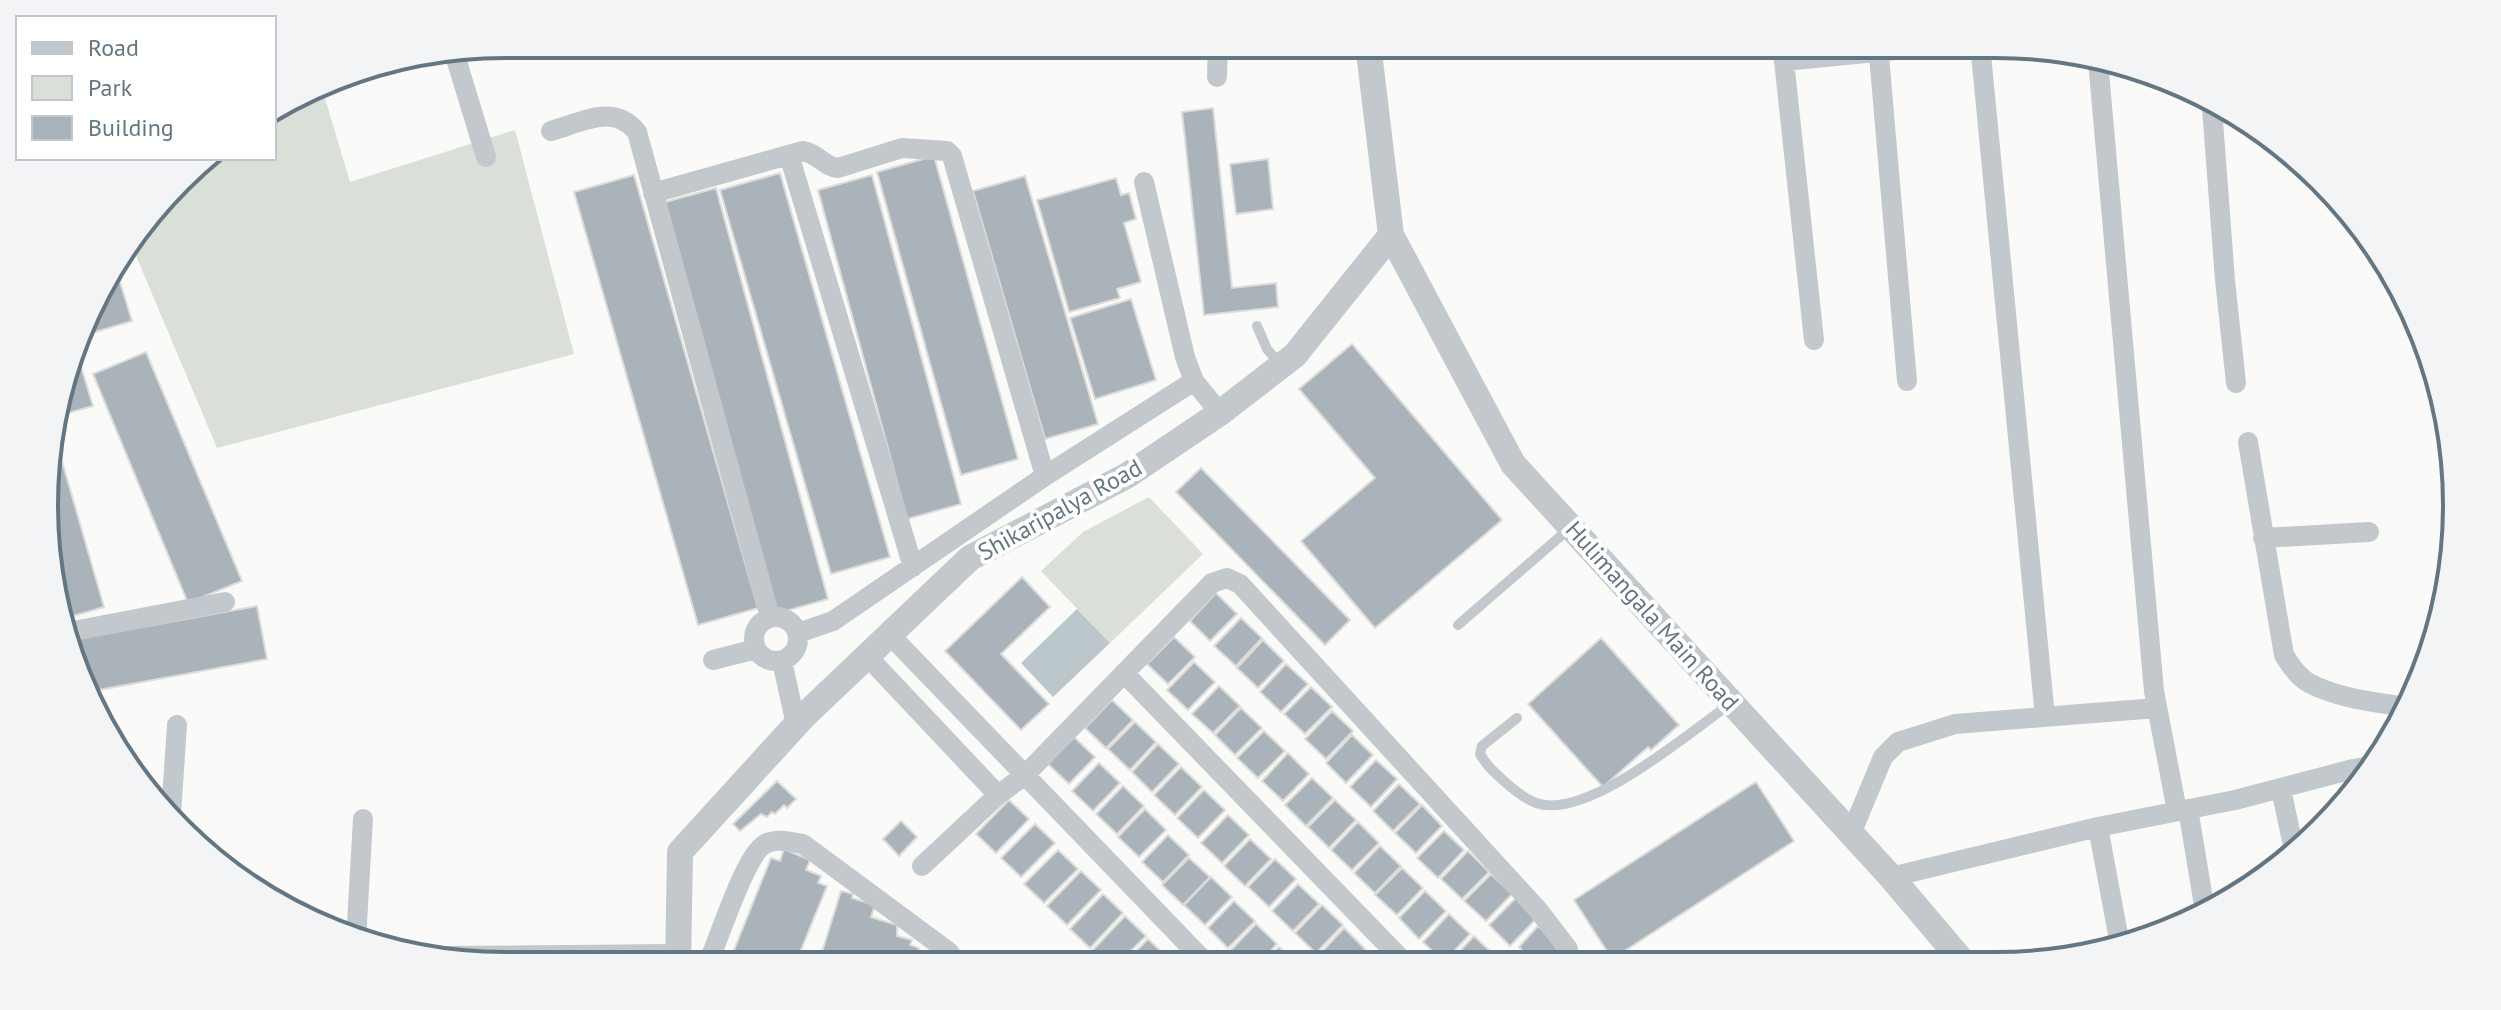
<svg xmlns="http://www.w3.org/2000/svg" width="2501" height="1010" font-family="'PT Sans',sans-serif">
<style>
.green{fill:#dadfd7}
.water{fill:#bbc7cb}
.building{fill:#aab3b9;stroke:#dcdcda;stroke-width:2}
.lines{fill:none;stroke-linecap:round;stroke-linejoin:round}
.service{stroke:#c3c8cc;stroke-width:10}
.minor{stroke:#c3c8cc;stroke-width:20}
.tertiary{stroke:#c3c8cc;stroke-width:26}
.labels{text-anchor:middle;stroke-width:8;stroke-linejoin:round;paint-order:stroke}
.street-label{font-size:24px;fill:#657683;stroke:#fff}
.rim{fill:none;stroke:#657683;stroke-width:4}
</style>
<rect width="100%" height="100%" fill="#fafaf8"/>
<path class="green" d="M322,88L350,182L515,130L574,354L217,448L134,251L123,254L201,158H274V116Z
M1149,497L1203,554L1110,643L1041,571L1083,532Z"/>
<path class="water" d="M1077,609L1110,643L1053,697L1021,663Z"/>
<path class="building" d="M1213,108L1232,288L1276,283L1278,307L1204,315L1182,112Z
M934,156L1018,459L961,475L877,172Z
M1268,159L1273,209L1236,214L1230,164Z
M780,173L890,557L831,574L720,190Z
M634,175L758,608L698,625L574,192Z
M872,175L961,504L907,519L818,190Z
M1025,176L1098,424L1045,439L973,191Z
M1116,178L1121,195L1129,193L1136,219L1124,223L1141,282L1117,289L1120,298L1069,312L1037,200Z
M716,188L828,599L775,614L662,203Z
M116,269L132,321L85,335L106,275Z
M1131,299L1156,380L1095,399L1070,318Z
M1352,344L1502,520L1375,628L1301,541L1375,478L1299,389Z
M146,352L242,581L188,603L93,374Z
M78,357L93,406L57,416Z
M53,430L104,607L63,619L53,595L48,444Z
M1201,468L1350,620L1325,645L1176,492Z
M1022,577L1050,607L1001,654L1049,704L1021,730L945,651Z
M1216,593L1237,614L1210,641L1190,621Z
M257,606L267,659L93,691L71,640Z
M1241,618L1262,638L1236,666L1214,646Z
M1174,637L1195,657L1168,684L1147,664Z
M1601,638L1679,725L1651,750L1648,747L1603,787L1528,704Z
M1263,640L1284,661L1258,688L1237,668Z
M1194,662L1215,682L1188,710L1167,690Z
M1286,664L1308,684L1281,712L1260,692Z
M1219,686L1240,706L1213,733L1192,714Z
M1311,687L1332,707L1305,734L1284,714Z
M1112,700L1133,720L1106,748L1085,728Z
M1241,708L1262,728L1235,755L1215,735Z
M1332,711L1353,731L1326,759L1305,739Z
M1135,722L1156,742L1130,770L1108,749Z
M1264,731L1285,751L1258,778L1237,758Z
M1352,735L1373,755L1346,783L1326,763Z
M1074,737L1095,757L1069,784L1048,764Z
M1158,744L1179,764L1152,792L1132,772Z
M1288,753L1309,774L1283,801L1262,781Z
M1376,760L1397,779L1371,807L1350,787Z
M1099,763L1120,783L1093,811L1072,791Z
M1181,767L1202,787L1175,815L1154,795Z
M1312,778L1333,798L1306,826L1285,805Z
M777,781L796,799L787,808L784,805L775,814L772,812L767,817L761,814L740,831L733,824Z
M1756,782L1794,841L1612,959L1574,900Z
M1399,784L1420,804L1393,831L1373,811Z
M1123,786L1144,806L1117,834L1096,814Z
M1204,790L1225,810L1198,838L1177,818Z
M1009,800L1029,819L996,853L976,834Z
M1335,800L1356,820L1329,848L1308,827Z
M1422,805L1442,826L1416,853L1395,833Z
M1145,809L1166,830L1139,857L1118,837Z
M1228,815L1249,835L1222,863L1201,843Z
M901,821L917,837L899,856L883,839Z
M1358,822L1379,843L1352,870L1331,850Z
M1035,824L1055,843L1021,877L1001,858Z
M1444,831L1464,850L1438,878L1417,858Z
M1168,835L1189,855L1163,882L1142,862Z
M1250,839L1271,859L1245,886L1224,866Z
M1380,846L1401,866L1375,893L1354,873Z
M784,849L810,860L806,870L821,876L818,883L827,886L795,965H728L771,858L780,861Z
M1058,850L1078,869L1044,903L1024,884Z
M1468,851L1489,872L1462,899L1441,879Z
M1189,858L1210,877L1183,905L1162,885Z
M1275,859L1296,879L1269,907L1248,887Z
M1402,868L1423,888L1397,915L1375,895Z
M1081,871L1101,890L1067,925L1047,906Z
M1491,874L1512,894L1486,921L1464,901Z
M1211,877L1232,897L1205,925L1184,905Z
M1298,884L1319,904L1293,931L1272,911Z
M841,891L853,894L852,898L875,905L871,917L897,925V936L912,940L910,945L919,948L917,953L930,957L928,965H818Z
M1425,891L1446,911L1419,939L1399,918Z
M1103,894L1123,913L1090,948L1070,929Z
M1516,898L1537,918L1510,946L1489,925Z
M1234,901L1255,921L1228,948L1208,928Z
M1322,905L1343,925L1316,953L1295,933Z
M1449,914L1470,934L1444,962L1423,942Z
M1125,916L1146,936L1117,964H1106L1092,951Z
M1256,924L1277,944L1258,964H1242L1229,952Z
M1538,926L1562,949L1549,963H1534L1519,947Z
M1344,928L1365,949L1351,964H1326L1318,956Z
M1474,936L1495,956L1488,963L1448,964Z
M2112,937L2114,947L2070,958L2067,948Z
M1148,939L1168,958L1162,964H1124Z
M1279,947L1297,964H1263Z
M1367,952L1380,964H1355Z
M1512,953L1523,963H1503Z"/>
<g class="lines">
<path class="service" d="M1257,326L1267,349L1280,364
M1458,625L1570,528
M1517,718L1482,746L1480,754C1486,765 1495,773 1505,782C1513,789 1525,799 1536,803C1586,821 1689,733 1730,704"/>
<path class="minor" d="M1782,44L1784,61L1958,44
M1878,44L1907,381
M1980,44L2045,717
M454,52L486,157
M1784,61L1814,340
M2098,61L2154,691L2177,811
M1217,77L1218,44
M2212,108L2225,280L2236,383
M551,131C583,122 614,103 637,132L770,617
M789,155L913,567
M653,193L803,151C817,153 825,167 838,168L902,148L947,151L952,156L1045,476
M1194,381L1220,413
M2248,442L2284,655C2290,665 2298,677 2309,683C2337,698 2374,702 2406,707
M2263,538L2369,532
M754 639a22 22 0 1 1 44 0a22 22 0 1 1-44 0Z
M68,632L225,602
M798,633L833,621L1045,476L1194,381L1185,357L1144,182
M890,635L1207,964
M867,656L998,795
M713,660L756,649
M782,661L796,725
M1124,673L1406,964
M2281,789L2295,855
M2188,809L2205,911
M171,814L177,725
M2098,827L2120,945
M1851,834L1883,757L1898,742L1955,724L2157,708
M922,866L998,795L1025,775L1212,583L1227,578L1240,584L1539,911L1568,949L1567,963
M1891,877L2098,827L2235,800L2353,769L2376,765
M356,941L363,819
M443,956L678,954
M713,965L712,953C722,930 746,854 765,844C777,838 791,842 803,844L949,952L953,959L950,965"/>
<path class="tertiary" d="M1391,235L1513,464L1891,877L1963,962
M678,966L680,852L804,716L970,558L1128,475L1220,413L1295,355L1391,235L1368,44"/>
</g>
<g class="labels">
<g class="street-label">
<text transform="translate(1060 510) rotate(-29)" y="8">Shikaripalya Road</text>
<text transform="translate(1652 616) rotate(48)" y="8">Hulimangala Main Road</text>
</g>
</g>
<path d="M0 0H2501V1010H0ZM505 58H1996A447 447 0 0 1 2443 505V505A447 447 0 0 1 1996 952H505A447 447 0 0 1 58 505V505A447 447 0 0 1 505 58Z" fill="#f3f4f5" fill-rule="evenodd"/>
<path class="rim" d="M505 58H1996A447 447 0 0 1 2443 505V505A447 447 0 0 1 1996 952H505A447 447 0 0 1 58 505V505A447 447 0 0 1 505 58Z"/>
<rect x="16" y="16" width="260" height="144" fill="#ffffff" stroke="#c1c8cd" stroke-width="2"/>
<rect x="32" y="42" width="40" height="12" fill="#c3c8cc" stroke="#c1c8cd" stroke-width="2"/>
<text x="88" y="56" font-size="24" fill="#657683">Road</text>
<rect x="32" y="76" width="40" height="24" fill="#dadfd7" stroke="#c1c8cd" stroke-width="2"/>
<text x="88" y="96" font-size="24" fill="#657683">Park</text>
<rect x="32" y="116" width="40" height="24" fill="#aab3b9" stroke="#c1c8cd" stroke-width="2"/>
<text x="88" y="136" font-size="24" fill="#657683">Building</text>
</svg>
